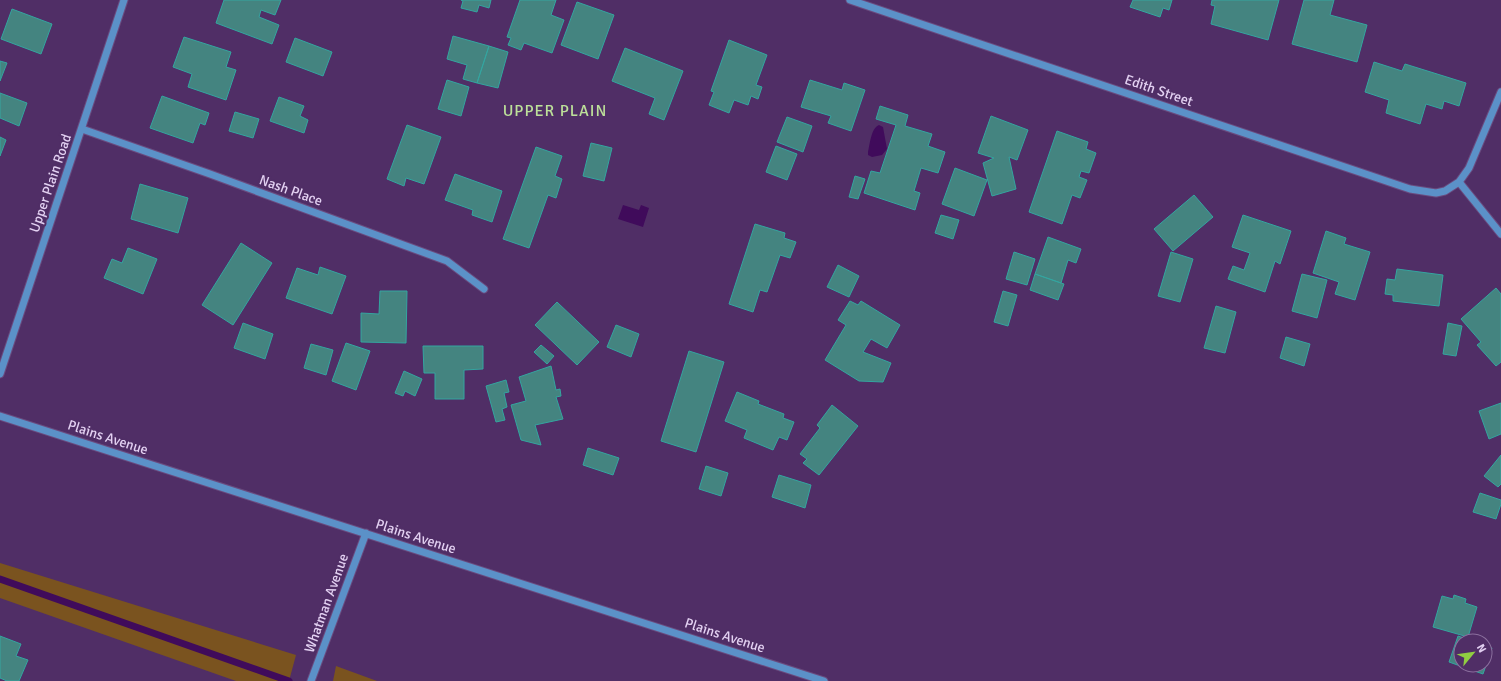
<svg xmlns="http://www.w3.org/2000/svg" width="1501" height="681" font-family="Signika,sans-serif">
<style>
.green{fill:#7a531f}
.water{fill:#400b5b}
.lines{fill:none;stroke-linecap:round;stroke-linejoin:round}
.stream{stroke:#400b5b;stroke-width:7}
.building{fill:#448480;stroke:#34a5a0}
.minor-casing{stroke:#6a4b7f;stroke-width:9}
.minor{stroke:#5b91c8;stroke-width:7}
.labels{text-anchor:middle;stroke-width:4;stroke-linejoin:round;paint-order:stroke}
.street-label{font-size:14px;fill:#e3d1f2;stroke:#502e66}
.quarter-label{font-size:16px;letter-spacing:1px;fill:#bde09a;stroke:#502e66}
</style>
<rect width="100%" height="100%" fill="#502e66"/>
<path class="green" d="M0,563L296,655L289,681H236L0,598Z
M336,666L377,681H333Z"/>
<path class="water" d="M879,125L883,127L887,149L882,155L872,157L868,155V152C870,144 871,128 879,125Z
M623,205L639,210L641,205L649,208L643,227L618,219Z"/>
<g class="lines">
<path class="stream" d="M0,579L289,681"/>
</g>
<path class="building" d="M224,0H281L275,15L261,10L259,17L279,25L272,44L216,23Z
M461,0H491L489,8L479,5L477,12L461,8L463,1Z
M520,0H556L551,15L564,20L552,53L524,43L521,50L508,45L511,38L507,37Z
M1133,0H1172L1169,10L1163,8L1160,17L1130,7Z
M1212,0H1279L1268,40L1211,24L1215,6L1211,5Z
M1304,0H1334L1330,15L1367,25L1357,62L1292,44Z
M577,2L614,15L598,59L561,45Z
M12,9L52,24L41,54L1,39Z
M453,36L489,46L477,83L463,79L467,65L447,59Z
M184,37L231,52L226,67L236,70L226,100L188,87L192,74L173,67Z
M295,38L332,52L323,76L286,62Z
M729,40L767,55L756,85L762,87L758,99L751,96L748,105L734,100L729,113L709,105L714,92L711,91Z
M489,46L508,52L498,88L477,83Z
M625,48L683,71L664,120L649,114L655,98L612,81Z
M0,61L7,63L0,81Z
M1374,62L1402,71L1405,64L1466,83L1459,106L1444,101L1442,109L1426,104L1420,124L1386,113L1389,100L1365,92Z
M447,80L469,87L461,116L438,109Z
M810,80L842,90L844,83L865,90L851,131L828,123L831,116L801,107Z
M0,93L27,103L19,126L0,118Z
M162,96L209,113L205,125L200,123L193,143L150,128Z
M279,97L304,106L300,116L308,120L304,133L270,121Z
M880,106L908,115L905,126L932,134L928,146L945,152L938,173L921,168L914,191L920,193L915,210L864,193L871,171L880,173L896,125L876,119Z
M235,112L259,119L253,138L229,131Z
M991,116L1028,130L1017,160L1009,157L1016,189L992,196L983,163L994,158L978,153Z
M787,117L812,126L803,152L777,142Z
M407,125L441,137L424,184L406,178L404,186L387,179Z
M1057,131L1088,142L1086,149L1096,153L1089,173L1081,171L1079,177L1087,180L1080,198L1072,195L1062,224L1029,212Z
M0,137L6,140L0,156Z
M591,143L612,148L604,181L583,176Z
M776,146L797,154L787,180L766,172Z
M536,147L562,156L555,176L562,179L556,198L548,195L529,248L503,239Z
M955,168L987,180L974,216L942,204Z
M455,174L502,191L492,222L472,215L473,210L445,200Z
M855,176L865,179L858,199L849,197Z
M140,184L188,198L178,233L131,219Z
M1194,195L1213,217L1173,251L1154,229Z
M941,215L959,220L953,239L935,233Z
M1243,215L1291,231L1280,264L1275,261L1265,292L1228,279L1233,266L1244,270L1250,253L1232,247Z
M755,224L785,233L784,238L796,242L790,258L780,255L767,292L760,290L753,312L729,304Z
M1326,231L1346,238L1344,244L1370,252L1355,300L1335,294L1339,282L1313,273Z
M1048,237L1081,249L1076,263L1068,260L1061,283L1035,274Z
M241,243L272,263L233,325L202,305Z
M128,248L157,259L143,294L104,278L112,259L122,263Z
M1014,252L1035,259L1027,285L1006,279Z
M1171,252L1193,259L1180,302L1158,296Z
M838,265L859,276L849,297L827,287Z
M320,267L346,276L332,314L286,298L297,268L318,275Z
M1397,269L1443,275L1439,306L1393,301V295L1385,294L1387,279L1395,280Z
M1035,274L1064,284L1058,300L1030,290Z
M1302,274L1327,280L1317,318L1292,311Z
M1496,288L1501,294V362L1496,366L1477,345L1481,342L1461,319Z
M380,291H407L406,343L361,342V313L379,314Z
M1003,291L1017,295L1008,326L994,322Z
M850,301L858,305L861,301L900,325L887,348L871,339L863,352L891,363L883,382L859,381L825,360L846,325L838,320Z
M557,302L599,342L577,365L535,325Z
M1216,306L1236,312L1225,353L1204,348Z
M243,323L273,334L265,359L234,348Z
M1448,323L1462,326L1456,356L1443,354Z
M616,325L639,334L631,357L607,347Z
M1286,337L1310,344L1304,366L1280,358Z
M346,343L370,351L356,390L332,381Z
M311,344L333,350L326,375L304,368Z
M541,345L554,356L547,364L534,352Z
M423,346H483V369L464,370V399H435V373H424Z
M689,351L724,362L696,452L661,441Z
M551,366L556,390L560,389L561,396L556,397L563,419L535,425L541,445L521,440L511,405L526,401L519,377Z
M404,371L422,379L415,396L405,391L403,396L395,393Z
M506,380L509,392L504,393L507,407L502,409L505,420L496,422L486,386Z
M737,392L759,401L758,404L784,414L783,418L794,422L787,440L779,437L773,450L744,438L747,430L725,421Z
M1501,403V434L1489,439L1479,411Z
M832,405L858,426L819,475L803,463L807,459L800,454L820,428L817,425Z
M588,448L619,458L613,475L583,465Z
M1501,455V484L1498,487L1484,476Z
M706,466L728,473L721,496L699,489Z
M779,475L811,485L805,508L772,497Z
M1480,493L1501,500V504L1496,519L1473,512Z
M1454,595L1466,599L1465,603L1477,607L1468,637L1433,627L1442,596L1453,599Z
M0,636L21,644L16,656L28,660L19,681H7L0,678Z
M1458,636L1473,641H1461V665H1485V645L1492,648L1483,674L1449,662Z"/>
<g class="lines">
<g class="minor-casing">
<path id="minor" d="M850,0L1410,189L1436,193L1445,191L1459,182L1469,168L1501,92
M82,129L210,174L447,261L484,289
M1459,182L1501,234
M0,374L124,0
M0,416L824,681
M311,681L366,533"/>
</g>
<use href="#minor" class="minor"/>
</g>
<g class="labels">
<g class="street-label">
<text transform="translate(1159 90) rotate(19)" y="5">Edith Street</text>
<text transform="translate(50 183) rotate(-71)" y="5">Upper Plain Road</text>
<text transform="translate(291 190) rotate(20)" y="5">Nash Place</text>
<text transform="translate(108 437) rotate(18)" y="5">Plains Avenue</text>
<text transform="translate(416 536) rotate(18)" y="5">Plains Avenue</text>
<text transform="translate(326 603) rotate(-70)" y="5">Whatman Avenue</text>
<text transform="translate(725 635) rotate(18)" y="5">Plains Avenue</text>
</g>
<g class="quarter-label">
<text x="555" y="116">UPPER PLAIN</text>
</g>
</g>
<g transform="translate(1473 653) rotate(61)"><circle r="19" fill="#502e66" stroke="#8b6f9e"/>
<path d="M0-3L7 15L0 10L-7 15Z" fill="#90cd41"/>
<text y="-6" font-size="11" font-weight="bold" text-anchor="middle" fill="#e3d1f2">N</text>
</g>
</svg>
